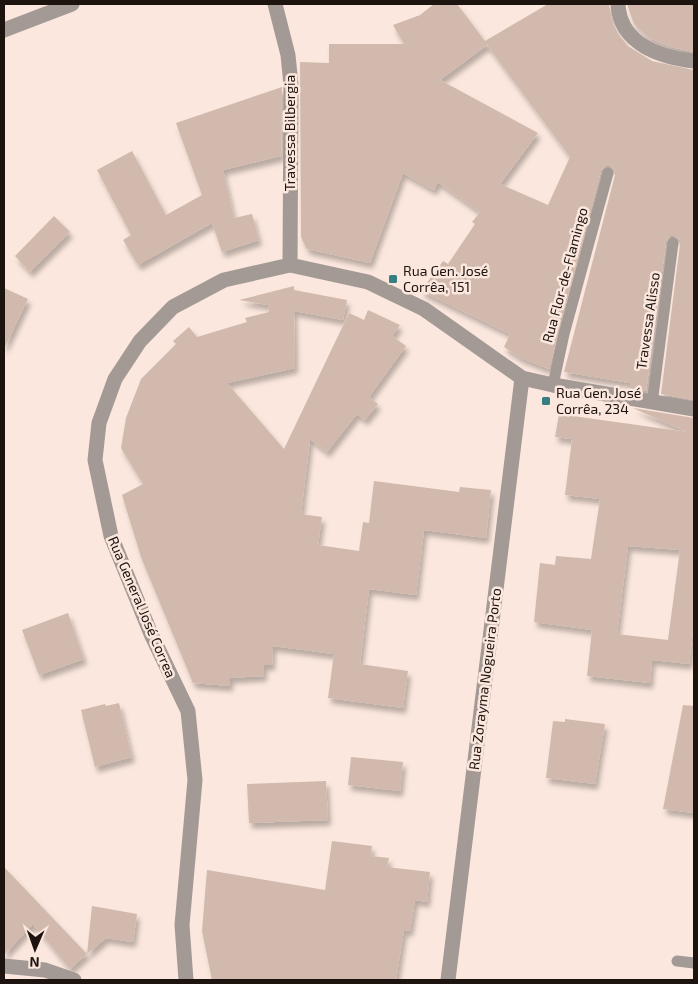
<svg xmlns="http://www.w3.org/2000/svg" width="698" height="984" font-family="'Exo 2',sans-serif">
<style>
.building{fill:#d1b9ad;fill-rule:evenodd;filter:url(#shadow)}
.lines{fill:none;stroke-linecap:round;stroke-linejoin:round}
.lane{stroke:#a49a95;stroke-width:11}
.street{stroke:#a49a95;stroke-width:15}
.poi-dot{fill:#367f81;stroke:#fbe7dd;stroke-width:2}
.labels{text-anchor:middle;stroke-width:5;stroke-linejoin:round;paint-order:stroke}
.street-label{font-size:14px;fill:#1d1410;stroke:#fbe7dd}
.poi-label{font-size:14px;fill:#1d1410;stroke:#fbe7dd;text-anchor:start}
</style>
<defs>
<filter id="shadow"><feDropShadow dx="3" dy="5.5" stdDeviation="2.5" flood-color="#0004"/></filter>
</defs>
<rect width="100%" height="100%" fill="#fbe7dd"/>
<path class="building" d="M434,4H457L485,41L548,4H609L612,22L619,35L628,46L652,61L694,70V400L661,394L680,244V240L674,236H670L666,242L646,391L630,389V383L564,372L615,175V171L610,166H606L601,171L549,369L521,358L504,347L510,334L421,291L443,261L448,264L475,224L472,222L480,212L438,182L434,190L403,173L370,263L307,249L301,237L300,62L329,63V44H404L393,25L420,15ZM487,45L570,157L548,205L500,184L538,133L440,80Z
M627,4H694V52L671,47L649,38L634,24Z
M282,87L281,156L223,170L234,218L252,214L259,240L222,252L212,223L138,265L123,240L131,235L97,170L132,151L166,215L202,195L176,123Z
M54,216L70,232L30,272L15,256Z
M294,286V290L347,300L343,320L294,311L295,368L227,383L284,449L349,313L364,320L368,310L400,325L392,336L406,346L369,397L378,404L365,420L357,414L327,452L310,439L301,514L322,517L318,545L359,551L363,522L369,523L374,481L459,492L460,487L491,490L486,538L424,530L416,595L369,589L360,664L408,671L403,708L328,698L334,654L273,646L272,665H264V676L230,678V686L193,683L141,557L122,495L143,484L121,448L126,418L141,379L176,344L173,341L189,327L197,337L247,322L245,318L269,312L268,305L239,300Z
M4,288L28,299L4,349Z
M633,408L694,418V620L689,664L652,660L650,683L587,676L592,630L534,622L540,563L555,565L556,556L591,559L600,499L565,495L572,439L555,437L559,414L687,432ZM628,546L680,550L668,640L617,634Z
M68,613L84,659L39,675L22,630Z
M119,703L132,757L95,767L81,710L105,704L106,706Z
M683,705L694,706V813L663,809Z
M565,719L605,724L595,784L546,778L553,721L565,722Z
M351,757L403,762L400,791L348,785Z
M326,781L328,820L249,823L247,784Z
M332,841L372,846L371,856L389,858L387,867L430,872L427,902L415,900L410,931L404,930L396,980H212L202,931L207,870L325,890Z
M4,867L87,954L70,969L33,924L4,955Z
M92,906L137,914L133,942L106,938L87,954Z"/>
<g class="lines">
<path class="lane" d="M553,385L564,334L608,173
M656,403L653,396L673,243
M677,961L694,963"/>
<path class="street" d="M275,4L288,55L291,85L290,265
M618,4C620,44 660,57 694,61
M4,30L72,4
M4,966L45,970L74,980
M186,980L182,925L195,780L188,711L151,634L111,536L95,460L99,423L115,379L140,341L173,307L224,280L290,265L368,282L424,309L522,378L553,385L694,409
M448,980L522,378"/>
</g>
<g class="poi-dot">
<rect x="388" y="274" width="10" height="10" rx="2.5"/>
<rect x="541" y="396" width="10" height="10" rx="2.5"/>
</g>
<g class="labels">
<g class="street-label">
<text transform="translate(290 133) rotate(-90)" y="5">Travessa Bilbergia</text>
<text transform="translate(565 275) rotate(-75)" y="5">Rua Flor-de-Flamingo</text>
<text transform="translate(648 321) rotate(-82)" y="5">Travessa Alisso</text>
<text transform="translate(142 607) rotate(67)" y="5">Rua General José Correa</text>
<text transform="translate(485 679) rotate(-83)" y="5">Rua Zorayma Nogueira Porto</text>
</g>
<g class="poi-label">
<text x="403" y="276">Rua Gen. José<tspan x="403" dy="16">Corrêa, 151</tspan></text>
<text x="556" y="398">Rua Gen. José<tspan x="556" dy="16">Corrêa, 234</tspan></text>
</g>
</g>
<rect width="698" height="984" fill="none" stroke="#1d1410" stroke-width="10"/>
<g transform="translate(35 949) rotate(182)" stroke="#fbe7dd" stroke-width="4" paint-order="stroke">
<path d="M0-4L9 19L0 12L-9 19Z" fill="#1d1410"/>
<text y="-8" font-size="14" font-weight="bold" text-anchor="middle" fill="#1d1410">N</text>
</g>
</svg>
